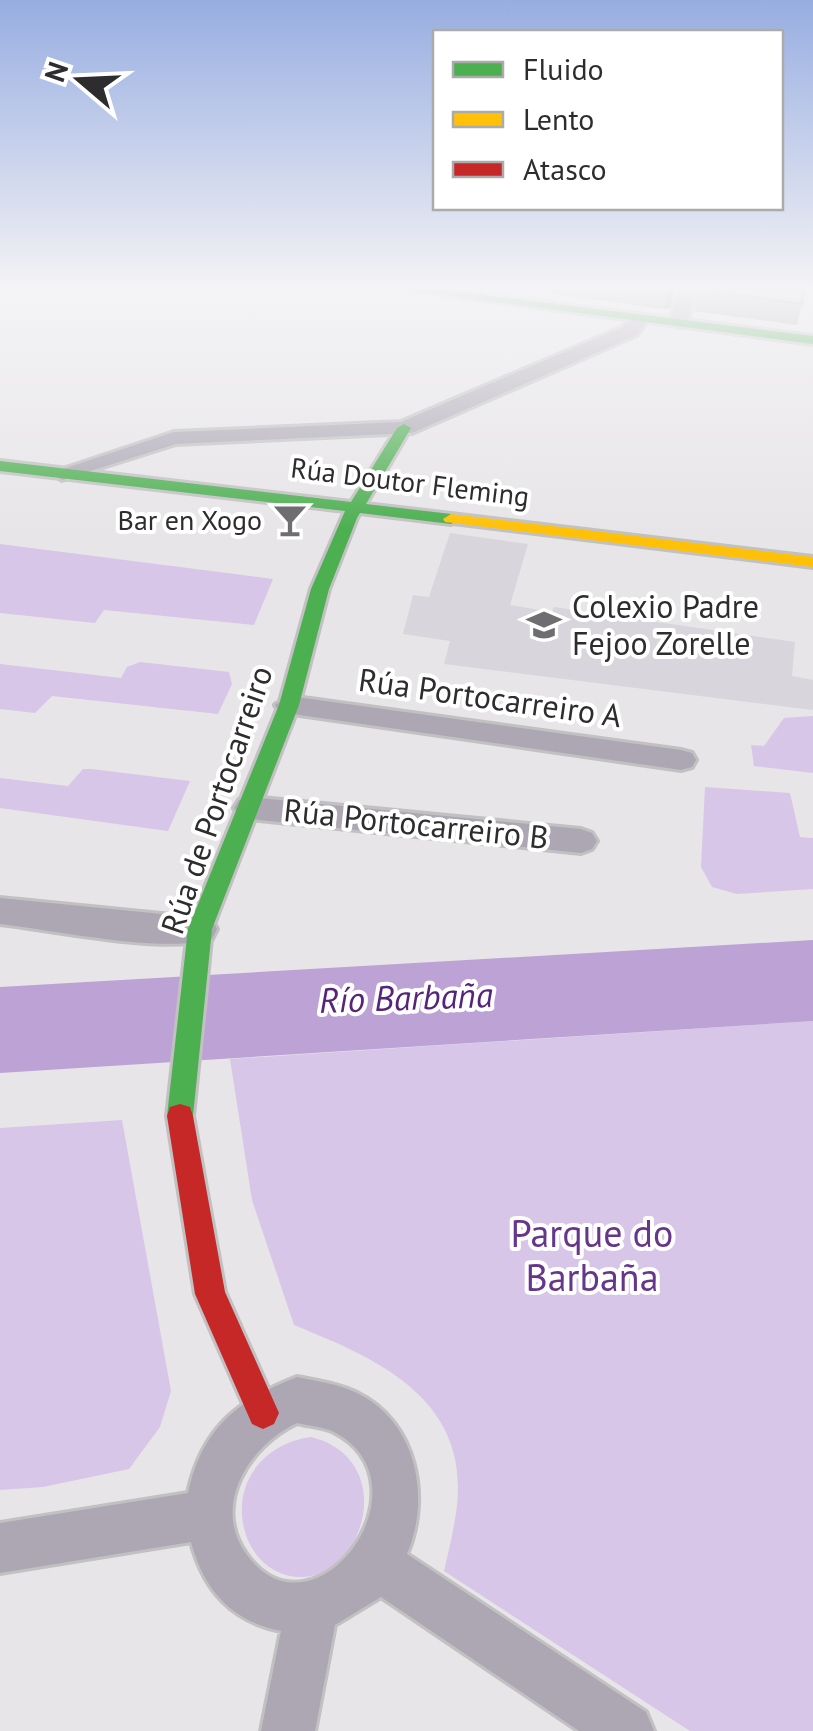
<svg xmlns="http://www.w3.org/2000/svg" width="813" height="1731" font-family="'PT Sans',sans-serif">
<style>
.built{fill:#d9d5dc}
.green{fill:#d7c6e7}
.water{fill:#bda2d6}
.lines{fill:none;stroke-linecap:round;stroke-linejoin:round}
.street-casing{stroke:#c2c1c2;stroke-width:6}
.fast-casing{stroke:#c2c1c2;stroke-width:6}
.slow-casing{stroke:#c2c1c2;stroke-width:6}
.jam-casing{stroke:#c2c1c2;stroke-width:6}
.street{fill:#ada7b4;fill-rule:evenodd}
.fast{fill:#4caf50;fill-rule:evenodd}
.slow{fill:#ffc107;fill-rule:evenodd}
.jam{fill:#c62828;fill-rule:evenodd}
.wall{fill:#b1b0b2}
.shaded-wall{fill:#909091}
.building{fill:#cecdcf;stroke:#909091;stroke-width:2.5}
.labels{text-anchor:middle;stroke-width:8;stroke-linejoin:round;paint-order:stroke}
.far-street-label{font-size:28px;fill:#2d2c2e;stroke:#fff}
.far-poi-label{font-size:28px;fill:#2d2c2e;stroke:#fff;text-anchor:end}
.poi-label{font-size:32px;fill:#2d2c2e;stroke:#fff;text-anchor:start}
.street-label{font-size:32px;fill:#2d2c2e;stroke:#fff}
.water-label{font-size:35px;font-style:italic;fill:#56247a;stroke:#fff}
.near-park-label{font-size:38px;fill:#66368d;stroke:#fff}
</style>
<rect width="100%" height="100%" fill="#e7e5e8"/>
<path class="built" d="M450,533L528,544L510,605L552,612L554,607L795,642L792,676L813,680V710L444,664L450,641L403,634L413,595L429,597Z"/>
<path class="green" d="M0,544L273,579L254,625L104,610L95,623L0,613Z
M140,662L229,672L232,684L218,714L52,696L35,713L0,709V664L121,678L127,667Z
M813,716V773L754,766L751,745L764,746L784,718Z
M83,769H91L190,781L168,831L0,808V778L68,786Z
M705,787L790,793L800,837L813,838V889L737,894L712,887L701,867Z
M813,1021V1731H690L444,1571C450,1544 458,1515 458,1487C458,1391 367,1355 294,1325L252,1200L230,1059Z
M122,1120L171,1391L160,1427L129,1469L43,1487L0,1490V1128Z
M311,1437C411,1462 353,1611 274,1570C258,1561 248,1545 244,1528C233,1480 266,1443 311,1437Z"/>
<path class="water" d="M813,940V1021L0,1073V987Z"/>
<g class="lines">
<g class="street-casing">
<path id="street" d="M678,289H696L688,321L679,327L670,321Z
M635,313L651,317L637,335L412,433L176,444L62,480L51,473L174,432L401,422L623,327Z
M289,696L681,750L692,753L696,760L692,767L681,770L279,712L275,705Z
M250,797L581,829L592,833L597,841L592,849L581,853L250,819L239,816L234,808L239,800Z
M0,898L212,919L217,929L212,939C165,954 53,930 0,924Z
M297,1377C317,1381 339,1384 357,1393C417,1422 431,1497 407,1554L646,1712L654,1731H579L381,1597L335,1625L315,1731H261L281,1631C231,1621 204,1590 191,1542L0,1573V1523L188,1493C202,1428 238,1400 297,1377ZM297,1423C309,1426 324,1427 334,1432C434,1484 315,1647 247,1555C210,1505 250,1445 297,1423Z"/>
</g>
<g class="fast-casing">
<path id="fast" d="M400,289H436L813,336V344Z
M404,424L411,428L366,504L451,514L459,519L451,524L360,513L357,518L329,589L299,705L212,929L193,1116L190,1125L180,1128L170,1125L167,1116L188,929L279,705L311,589L345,511L0,471V461L351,502L397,428Z"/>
</g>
<g class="slow-casing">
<path id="slow" d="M451,514L813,557V567L445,522L443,519Z"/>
</g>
<g class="jam-casing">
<path id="jam" d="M180,1104L190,1107L193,1116L225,1292L279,1413L274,1424L263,1429L252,1424L195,1294L167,1116L170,1107Z"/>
</g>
<use href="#street" class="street"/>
<use href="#fast" class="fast"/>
<use href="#slow" class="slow"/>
<use href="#jam" class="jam"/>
</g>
<path class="wall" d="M519,289H675L670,308L664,309Z
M699,289L802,304L797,325L694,311Z"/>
<path class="shaded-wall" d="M667,289H675L670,308L664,309Z"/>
<path class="building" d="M699,289H804L802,304Z"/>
<linearGradient id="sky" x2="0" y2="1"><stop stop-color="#97ade1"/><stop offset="0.54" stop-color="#f4f3f5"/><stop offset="1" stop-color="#f4f3f5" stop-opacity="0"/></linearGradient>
<rect width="813" height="531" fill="url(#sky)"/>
<defs>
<g id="bar-bare" transform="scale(2.7)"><path d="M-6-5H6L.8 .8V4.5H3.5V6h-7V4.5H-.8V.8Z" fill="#6e6d6f" stroke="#fff" stroke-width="2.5" paint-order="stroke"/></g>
<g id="school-bare" transform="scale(2.7)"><path d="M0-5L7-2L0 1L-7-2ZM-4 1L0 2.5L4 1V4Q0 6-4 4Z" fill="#6e6d6f" stroke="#fff" stroke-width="2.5" paint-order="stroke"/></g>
</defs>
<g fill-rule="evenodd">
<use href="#bar-bare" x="290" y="520"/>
<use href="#school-bare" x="544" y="625"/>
</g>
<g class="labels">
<g class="far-street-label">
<text transform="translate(410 482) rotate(7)" y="10">Rúa Doutor Fleming</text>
</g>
<g class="far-poi-label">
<text x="262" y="530">Bar en Xogo</text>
</g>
<g class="poi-label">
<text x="572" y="618">Colexio Padre<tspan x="572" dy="37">Fejoo Zorelle</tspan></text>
</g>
<g class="street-label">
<text transform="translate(490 698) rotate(8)" y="11">Rúa Portocarreiro A</text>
<text transform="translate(217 800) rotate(-71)" y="11">Rúa de Portocarreiro</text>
<text transform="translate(416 824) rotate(6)" y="11">Rúa Portocarreiro B</text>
</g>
<g class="water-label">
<text transform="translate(406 998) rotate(-2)" y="12">Río Barbaña</text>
</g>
<g class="near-park-label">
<text x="592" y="1247">Parque do<tspan x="592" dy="44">Barbaña</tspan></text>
</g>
</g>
<rect x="433" y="30" width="350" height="180" fill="#ffffff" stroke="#ababab" stroke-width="2.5"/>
<rect x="453" y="62" width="50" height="15" fill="#4caf50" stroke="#ababab" stroke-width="2.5"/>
<text x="523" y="80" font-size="30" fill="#2d2c2e">Fluido</text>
<rect x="453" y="112" width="50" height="15" fill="#ffc107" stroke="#ababab" stroke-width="2.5"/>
<text x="523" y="130" font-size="30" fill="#2d2c2e">Lento</text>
<rect x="453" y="162" width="50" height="15" fill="#c62828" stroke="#ababab" stroke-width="2.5"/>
<text x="523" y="180" font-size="30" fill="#2d2c2e">Atasco</text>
<g transform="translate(80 80) rotate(289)" stroke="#ffffff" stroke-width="8" paint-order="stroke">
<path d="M0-8L18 38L0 25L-18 38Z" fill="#2d2c2e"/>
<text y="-15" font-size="28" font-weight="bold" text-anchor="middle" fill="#2d2c2e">N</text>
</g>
</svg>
